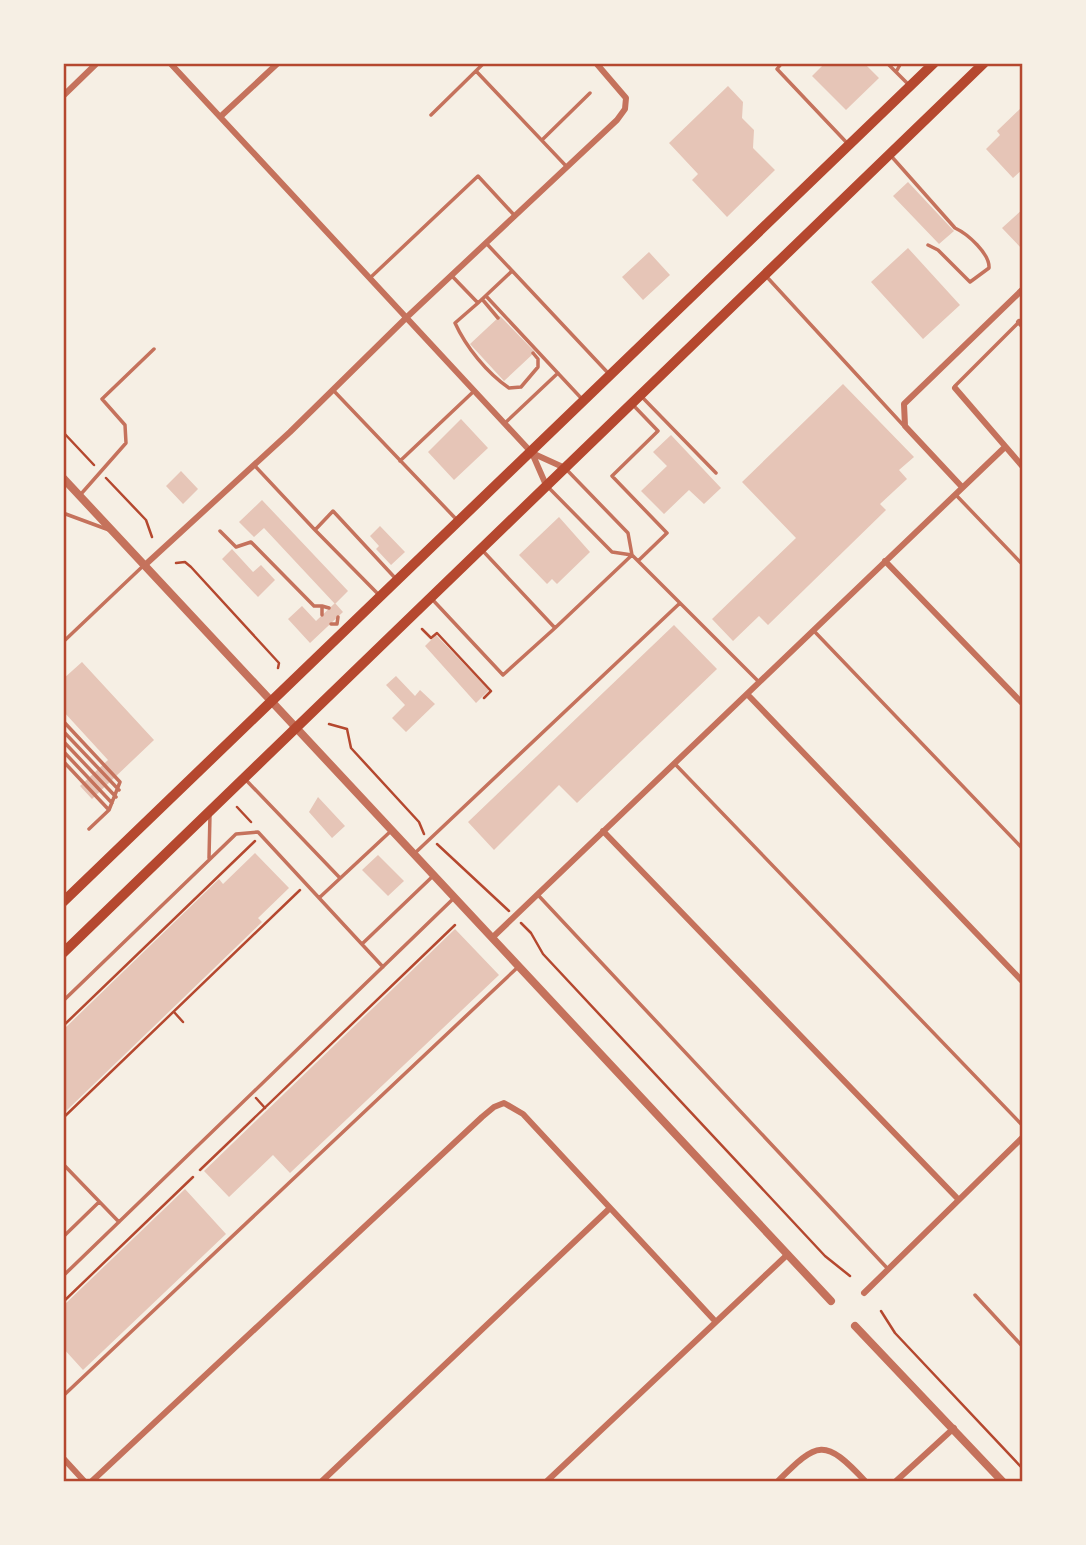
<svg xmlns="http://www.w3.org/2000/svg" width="1086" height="1545" font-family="Overpass,sans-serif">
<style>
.building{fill:#e6c5b7}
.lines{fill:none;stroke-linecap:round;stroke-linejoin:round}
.path{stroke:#b5482f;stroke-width:2.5}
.service{stroke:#c5725c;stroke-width:3.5}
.minor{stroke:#c5725c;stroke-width:6}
.tertiary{stroke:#c5725c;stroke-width:8}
.primary{stroke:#b5482f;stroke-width:10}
.neatline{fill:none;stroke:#b5482f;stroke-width:2.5}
</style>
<rect width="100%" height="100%" fill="#f6efe4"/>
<path class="building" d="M825,63H864L879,78L846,110L812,76Z
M728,86L743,102L742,118L754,130L753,148L775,170L727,217L692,180L698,174L669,143Z
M1023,106V169L1013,178L986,149L1000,135L997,131Z
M908,182L954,231L939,244L893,196Z
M1023,209V250L1002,228Z
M908,248L960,305L923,339L871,282Z
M649,252L670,275L643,300L622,277Z
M500,316L535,352L504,381L470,344Z
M843,384L914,457L899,470L907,479L880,504L886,510L768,625L759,616L733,641L712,619L796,538L742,482Z
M461,419L488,448L454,480L428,452Z
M671,435L721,488L704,504L689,490L664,514L641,491L667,466L653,452Z
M181,471L198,489L183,504L166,486Z
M262,500L348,591L335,604L264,528L254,537L239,522Z
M559,517L590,552L557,584L552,579L547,584L519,555Z
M380,526L405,552L391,565L376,549L379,546L370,536Z
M232,549L253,572L261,565L275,580L258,597L222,559Z
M335,603L343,612L310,643L288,619L302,606L316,621Z
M674,625L717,669L577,803L559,785L494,850L468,822Z
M436,635L489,690L476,703L425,646Z
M82,662L154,740L92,799L80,786L108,760L63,711V679Z
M396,676L415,696L420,690L435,704L406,732L392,718L405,705L386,685Z
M318,797L345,826L332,838L309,812Z
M255,853L289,888L258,918L262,922L63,1114V1030L219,879L223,884Z
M378,855L404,881L388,896L362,870Z
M455,929L499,975L290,1173L273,1155L229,1197L204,1171Z
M185,1189L226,1234L83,1370L63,1348V1306Z"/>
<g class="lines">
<path class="path" d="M63,432L94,465
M106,478L146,520L152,537
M176,563L185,562L191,567L279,663L278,668
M422,629L431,638L437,633L491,691L484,698
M329,724L347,729L351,748L419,822L424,834
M237,807L251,822
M437,844L509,911
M521,923L531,933L543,954L825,1256L850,1276
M174,1012L183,1022
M63,1026L255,841
M256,1098L265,1108
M63,1118L300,890
M200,1170L455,925
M63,1302L193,1177
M881,1311L895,1333L1023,1469"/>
<path class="service" d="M782,63L777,69L848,144
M887,63L909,85
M476,71L567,167
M896,72L901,63
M431,115L484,63
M542,140L590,93
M892,157L955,228C968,234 990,254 989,268L970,282L938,250L928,245
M486,243L609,374
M451,275L478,303L512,271
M766,276L903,425
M371,277L478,176L515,216
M486,296L582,399
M482,299L498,318
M478,303L455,323C466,347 487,373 509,388L521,387L538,367V359L533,353
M955,386L1023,318
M333,390L457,520
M642,397L716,473
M634,406L658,431L612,476L667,533L638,561
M505,423L558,373
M400,461L473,392
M254,465L315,530L333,511L397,580
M566,469L628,533L632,555L758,681
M549,488L612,552L632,555
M81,494L126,443L125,425L102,399L154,349
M956,495L1023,565
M63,513L109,530
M315,530L380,596
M220,531L236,547L251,542L314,606H322
M483,551L555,628L632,555
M431,598L503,675L555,628
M322,615V606L329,608
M331,624H337L338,617
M814,631L1023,849
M63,642L143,566
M63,721L120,782L109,810L89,829
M63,731L119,790
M63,741L116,797
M63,751L112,803
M63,761L109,810
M675,764L1023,1126
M246,780L340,878
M415,853L680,603
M209,858L210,814
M538,895L888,1269
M319,898L392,830
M362,944L433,876
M63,1001L236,834L258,832L383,967
M63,1164L119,1222
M63,1237L99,1202
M63,1276L454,898
M975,1295L1023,1347
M63,1396L518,967"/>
<path class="minor" d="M170,63L532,453L546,485
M63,96L97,63
M220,117L278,63
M1019,322L1023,326
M955,388L1023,467
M532,453L565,468
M962,487L905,426L904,404L1023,289
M885,561L1023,704
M145,565L290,432L407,317L617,120L625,109L626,98L596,63
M748,695L1023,982
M603,831L958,1199
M493,937L1005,447
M864,1293L1023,1137
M63,1458L85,1482
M91,1482L482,1117L494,1107L504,1103L523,1114L715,1321
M321,1482L610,1208
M546,1482L788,1254
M777,1482C818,1441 824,1437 866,1482
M895,1482L954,1428"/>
<path class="tertiary" d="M63,478L831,1301
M855,1326L1003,1482"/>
<path class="primary" d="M63,902L934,63
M63,953L984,63"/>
</g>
<rect width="1086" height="1545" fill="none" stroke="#f6efe4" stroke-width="130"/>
<rect x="65" y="65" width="956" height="1415" class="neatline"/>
</svg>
